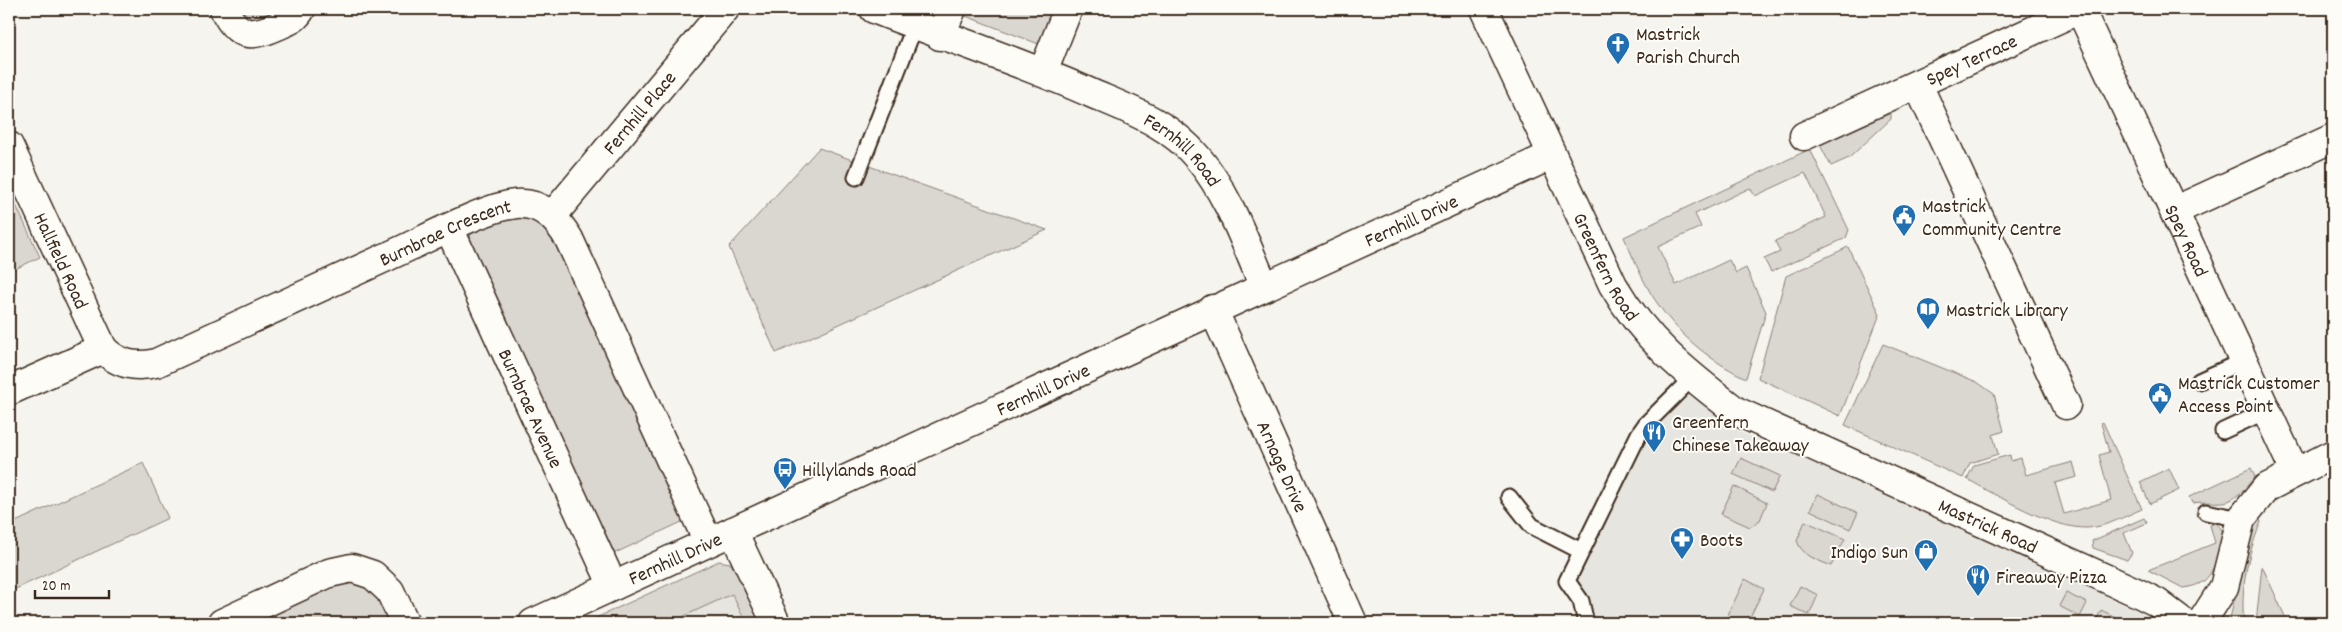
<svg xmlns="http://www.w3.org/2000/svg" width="2342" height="632" font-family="Dekko,sans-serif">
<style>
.built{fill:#e7e5df}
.green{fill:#dad6d0;stroke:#8a8077}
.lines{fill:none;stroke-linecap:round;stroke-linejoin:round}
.lane-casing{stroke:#3b2a1e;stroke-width:19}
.street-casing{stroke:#3b2a1e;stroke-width:31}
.lane{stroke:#fdfcf7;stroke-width:15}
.street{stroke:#fdfcf7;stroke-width:28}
.labels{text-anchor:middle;stroke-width:4;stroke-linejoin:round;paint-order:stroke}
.poi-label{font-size:20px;fill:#3b2a1e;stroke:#fdfcf7;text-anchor:start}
.street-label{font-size:20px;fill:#3b2a1e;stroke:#fdfcf7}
</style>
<rect width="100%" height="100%" fill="#f5f4ee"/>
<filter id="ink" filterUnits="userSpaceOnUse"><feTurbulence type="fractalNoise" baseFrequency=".02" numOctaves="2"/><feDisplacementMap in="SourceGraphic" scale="10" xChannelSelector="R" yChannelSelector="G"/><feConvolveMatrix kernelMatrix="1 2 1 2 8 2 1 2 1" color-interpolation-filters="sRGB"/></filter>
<g filter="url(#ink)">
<path class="built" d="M1687,391L1740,432L1767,444L1831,464L2142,613L2158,623H1577L1575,575L1647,432Z
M743,589L760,623H669Z"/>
<path class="green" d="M240,9H289L287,13L254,20Z
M965,9H1056L1044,46L963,15Z
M1891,113V119L1849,158L1831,166L1820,145Z
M819,148L1047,230L776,353L729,247Z
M1810,149L1849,230L1846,238L1771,272L1764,259L1780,252L1775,241L1826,217L1805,173L1755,196L1750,188L1695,214L1701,227L1658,247L1676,285L1729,260L1736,273L1746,268L1766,312L1746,378C1707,360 1673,330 1650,292C1640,275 1632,255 1624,237Z
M16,205L40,257L9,272V209Z
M501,216L532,217L550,229L686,520L611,555L470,242L471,231Z
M1848,247L1880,314L1840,416L1758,378L1786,276Z
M1883,344L1977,382L1994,394L2004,431L1993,435L1998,454L1970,463L1963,478L1845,425Z
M2103,422L2142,509C2125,516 2107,527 2087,528C2052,529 1998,496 1967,479L1974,465L2010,455L2011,461L2021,458L2026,475L2073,462L2077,477L2055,483L2064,514L2111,500L2099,455L2109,452L2101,423Z
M1741,458L1780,476L1772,492L1733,474Z
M143,463L168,518L9,592V525Z
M2169,468L2179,490L2150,504L2140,482Z
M2251,468L2255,477C2247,485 2236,501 2224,502C2213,503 2203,501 2192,503L2189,497Z
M1734,486L1767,503L1760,520L1750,527L1721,514Z
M1818,494L1858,513L1850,529L1810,510Z
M2258,516L2261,522C2248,553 2240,589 2244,623H2229L2249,534Z
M2144,518L2147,523L2124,533L2132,553L2127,560L2093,548L2092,541Z
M1805,521L1845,539L1831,566C1818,560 1802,556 1797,541Z
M2215,523C2218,525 2222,528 2222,532C2224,544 2214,572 2205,580C2199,585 2191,587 2183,588L2148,570L2215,543L2210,525Z
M719,561L730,563L735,570L760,623H746L732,594L669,623H585Z
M2262,566L2288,623H2256Z
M1745,579L1764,589L1747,623H1724Z
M352,580C378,590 381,599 392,623H243L334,582Z
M1800,586L1818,595L1809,615L1790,606Z
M2066,593L2087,603L2080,617L2059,606Z
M2101,610L2128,623H2102L2096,621Z"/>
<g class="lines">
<g class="lane-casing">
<path id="lane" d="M856,177L915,25
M2199,381L2243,361
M2223,431L2266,411
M1509,497L1532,526L1581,551
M2206,512L2241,519
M1586,623L1581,601L1567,581L1639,434L1646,424L1692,378"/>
</g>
<g class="street-casing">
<g id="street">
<path d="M224,9C237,37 251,38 277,26C288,21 296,19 301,9"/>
<path id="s1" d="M874,9C947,38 1022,62 1093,94C1133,111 1170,124 1198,158C1229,195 1245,243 1264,286"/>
<path id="s2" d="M1484,9L1613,285C1645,340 1686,373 1736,411L2138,593L2156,602L2184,623"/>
<path id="s3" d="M2080,9L2295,472"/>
<path d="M940,36L952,9"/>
<path d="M1043,72L1068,9"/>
<path d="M1918,85L2066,405"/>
<path id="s4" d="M1804,136L2080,9"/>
<path id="s5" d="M9,146L103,349"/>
<path d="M2174,211L2333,138"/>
<path id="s6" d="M553,215L725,9"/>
<path id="s7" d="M449,228L613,586"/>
<path id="s8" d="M1213,309L1353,623"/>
<path id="s9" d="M9,391L103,349C118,364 135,368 156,363C238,325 321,287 404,249C432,236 486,207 516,204C542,202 557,219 569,239L708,542"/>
<path d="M733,531L776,623"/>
<path d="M222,623L329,573L352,568L373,575L390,591L405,623"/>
<path id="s10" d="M533,623L1552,155"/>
<path d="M2201,623L2224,587L2241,519L2266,488L2333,454"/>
</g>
</g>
<use href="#lane" class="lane"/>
<use href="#street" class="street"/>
</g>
</g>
<defs>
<g id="church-pin" transform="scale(1.25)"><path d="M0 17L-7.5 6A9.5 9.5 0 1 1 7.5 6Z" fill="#1f6fb2" stroke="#fdfcf7"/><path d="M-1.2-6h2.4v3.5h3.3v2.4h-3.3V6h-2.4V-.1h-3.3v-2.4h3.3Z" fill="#fff"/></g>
<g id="civic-pin" transform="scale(1.25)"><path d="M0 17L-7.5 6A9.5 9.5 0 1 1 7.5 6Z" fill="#1f6fb2" stroke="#fdfcf7"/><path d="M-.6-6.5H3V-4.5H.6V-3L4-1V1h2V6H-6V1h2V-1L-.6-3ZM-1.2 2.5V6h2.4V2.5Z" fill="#fff"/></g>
<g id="library-pin" transform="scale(1.25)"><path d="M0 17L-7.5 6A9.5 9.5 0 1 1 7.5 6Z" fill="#1f6fb2" stroke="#fdfcf7"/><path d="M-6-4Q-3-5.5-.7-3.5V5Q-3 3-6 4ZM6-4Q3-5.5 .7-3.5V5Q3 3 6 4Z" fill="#fff"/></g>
<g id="restaurant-pin" transform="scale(1.25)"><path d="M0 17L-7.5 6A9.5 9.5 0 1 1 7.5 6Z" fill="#1f6fb2" stroke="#fdfcf7"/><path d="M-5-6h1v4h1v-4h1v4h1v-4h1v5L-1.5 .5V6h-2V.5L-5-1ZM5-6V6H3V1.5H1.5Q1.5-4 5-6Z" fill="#fff"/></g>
<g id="bus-pin" transform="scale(1.25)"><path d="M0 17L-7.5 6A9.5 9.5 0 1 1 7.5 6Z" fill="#1f6fb2" stroke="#fdfcf7"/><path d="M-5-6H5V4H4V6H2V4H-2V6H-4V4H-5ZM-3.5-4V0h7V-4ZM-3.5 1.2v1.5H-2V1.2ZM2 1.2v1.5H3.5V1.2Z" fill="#fff"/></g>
<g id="pharmacy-pin" transform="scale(1.25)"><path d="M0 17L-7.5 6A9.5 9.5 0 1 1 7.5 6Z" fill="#1f6fb2" stroke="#fdfcf7"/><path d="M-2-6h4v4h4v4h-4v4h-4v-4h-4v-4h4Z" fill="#fff"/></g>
<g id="shop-pin" transform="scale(1.25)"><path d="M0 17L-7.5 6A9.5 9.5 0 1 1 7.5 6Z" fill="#1f6fb2" stroke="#fdfcf7"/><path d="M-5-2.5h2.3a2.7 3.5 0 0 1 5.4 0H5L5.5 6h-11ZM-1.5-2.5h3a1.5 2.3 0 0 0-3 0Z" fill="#fff"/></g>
</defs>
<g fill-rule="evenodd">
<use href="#church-pin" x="1618" y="44"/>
<use href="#civic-pin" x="1904" y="216"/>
<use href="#library-pin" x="1928" y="309"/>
<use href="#civic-pin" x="2160" y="394"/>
<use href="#restaurant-pin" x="1654" y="432"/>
<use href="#bus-pin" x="785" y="469"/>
<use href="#pharmacy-pin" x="1682" y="539"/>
<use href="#shop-pin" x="1926" y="551"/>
<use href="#restaurant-pin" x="1978" y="576"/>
</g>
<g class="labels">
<g class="poi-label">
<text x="1636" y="40">Mastrick<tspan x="1636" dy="23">Parish Church</tspan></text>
<text x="1922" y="212">Mastrick<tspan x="1922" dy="23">Community Centre</tspan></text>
<text x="1946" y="316">Mastrick Library</text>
<text x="2178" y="389">Mastrick Customer<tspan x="2178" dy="23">Access Point</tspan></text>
<text x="1672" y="428">Greenfern<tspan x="1672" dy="23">Chinese Takeaway</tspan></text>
<text x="802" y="476">Hillylands Road</text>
<text x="1700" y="546">Boots</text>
<text x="1908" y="558" text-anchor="end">Indigo Sun</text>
<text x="1996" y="583">Fireaway Pizza</text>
</g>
<g class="street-label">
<text dy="7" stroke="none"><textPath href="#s4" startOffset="184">Spey Terrace</textPath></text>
<text dy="7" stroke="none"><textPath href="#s6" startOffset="134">Fernhill Place</textPath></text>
<text dy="7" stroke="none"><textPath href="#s1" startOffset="342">Fernhill Road</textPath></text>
<text dy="7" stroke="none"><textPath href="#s10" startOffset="966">Fernhill Drive</textPath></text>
<text dy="7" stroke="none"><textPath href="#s9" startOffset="478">Burnbrae Crescent</textPath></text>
<text dy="7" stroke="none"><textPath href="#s3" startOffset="255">Spey Road</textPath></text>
<text dy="7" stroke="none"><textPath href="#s5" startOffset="126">Hallfield Road</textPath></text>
<text dy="7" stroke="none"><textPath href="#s2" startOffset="285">Greenfern Road</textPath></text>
<text dy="7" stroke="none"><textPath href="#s10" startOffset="561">Fernhill Drive</textPath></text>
<text dy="7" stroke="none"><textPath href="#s7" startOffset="198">Burnbrae Avenue</textPath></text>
<text dy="7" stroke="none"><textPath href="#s8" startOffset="172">Arnage Drive</textPath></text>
<text dy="7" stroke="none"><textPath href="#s2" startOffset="759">Mastrick Road</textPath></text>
<text dy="7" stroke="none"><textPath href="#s10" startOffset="156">Fernhill Drive</textPath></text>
</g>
</g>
<rect width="2342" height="632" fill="none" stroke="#fdfcf7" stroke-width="30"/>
<rect x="15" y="15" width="2312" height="602" fill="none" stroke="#3b2a1e" stroke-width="2" filter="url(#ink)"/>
<path d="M35 590v8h74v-8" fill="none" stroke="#3b2a1e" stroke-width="2.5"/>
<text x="42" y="590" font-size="15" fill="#3b2a1e" stroke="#fdfcf7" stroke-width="4" paint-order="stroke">20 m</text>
</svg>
